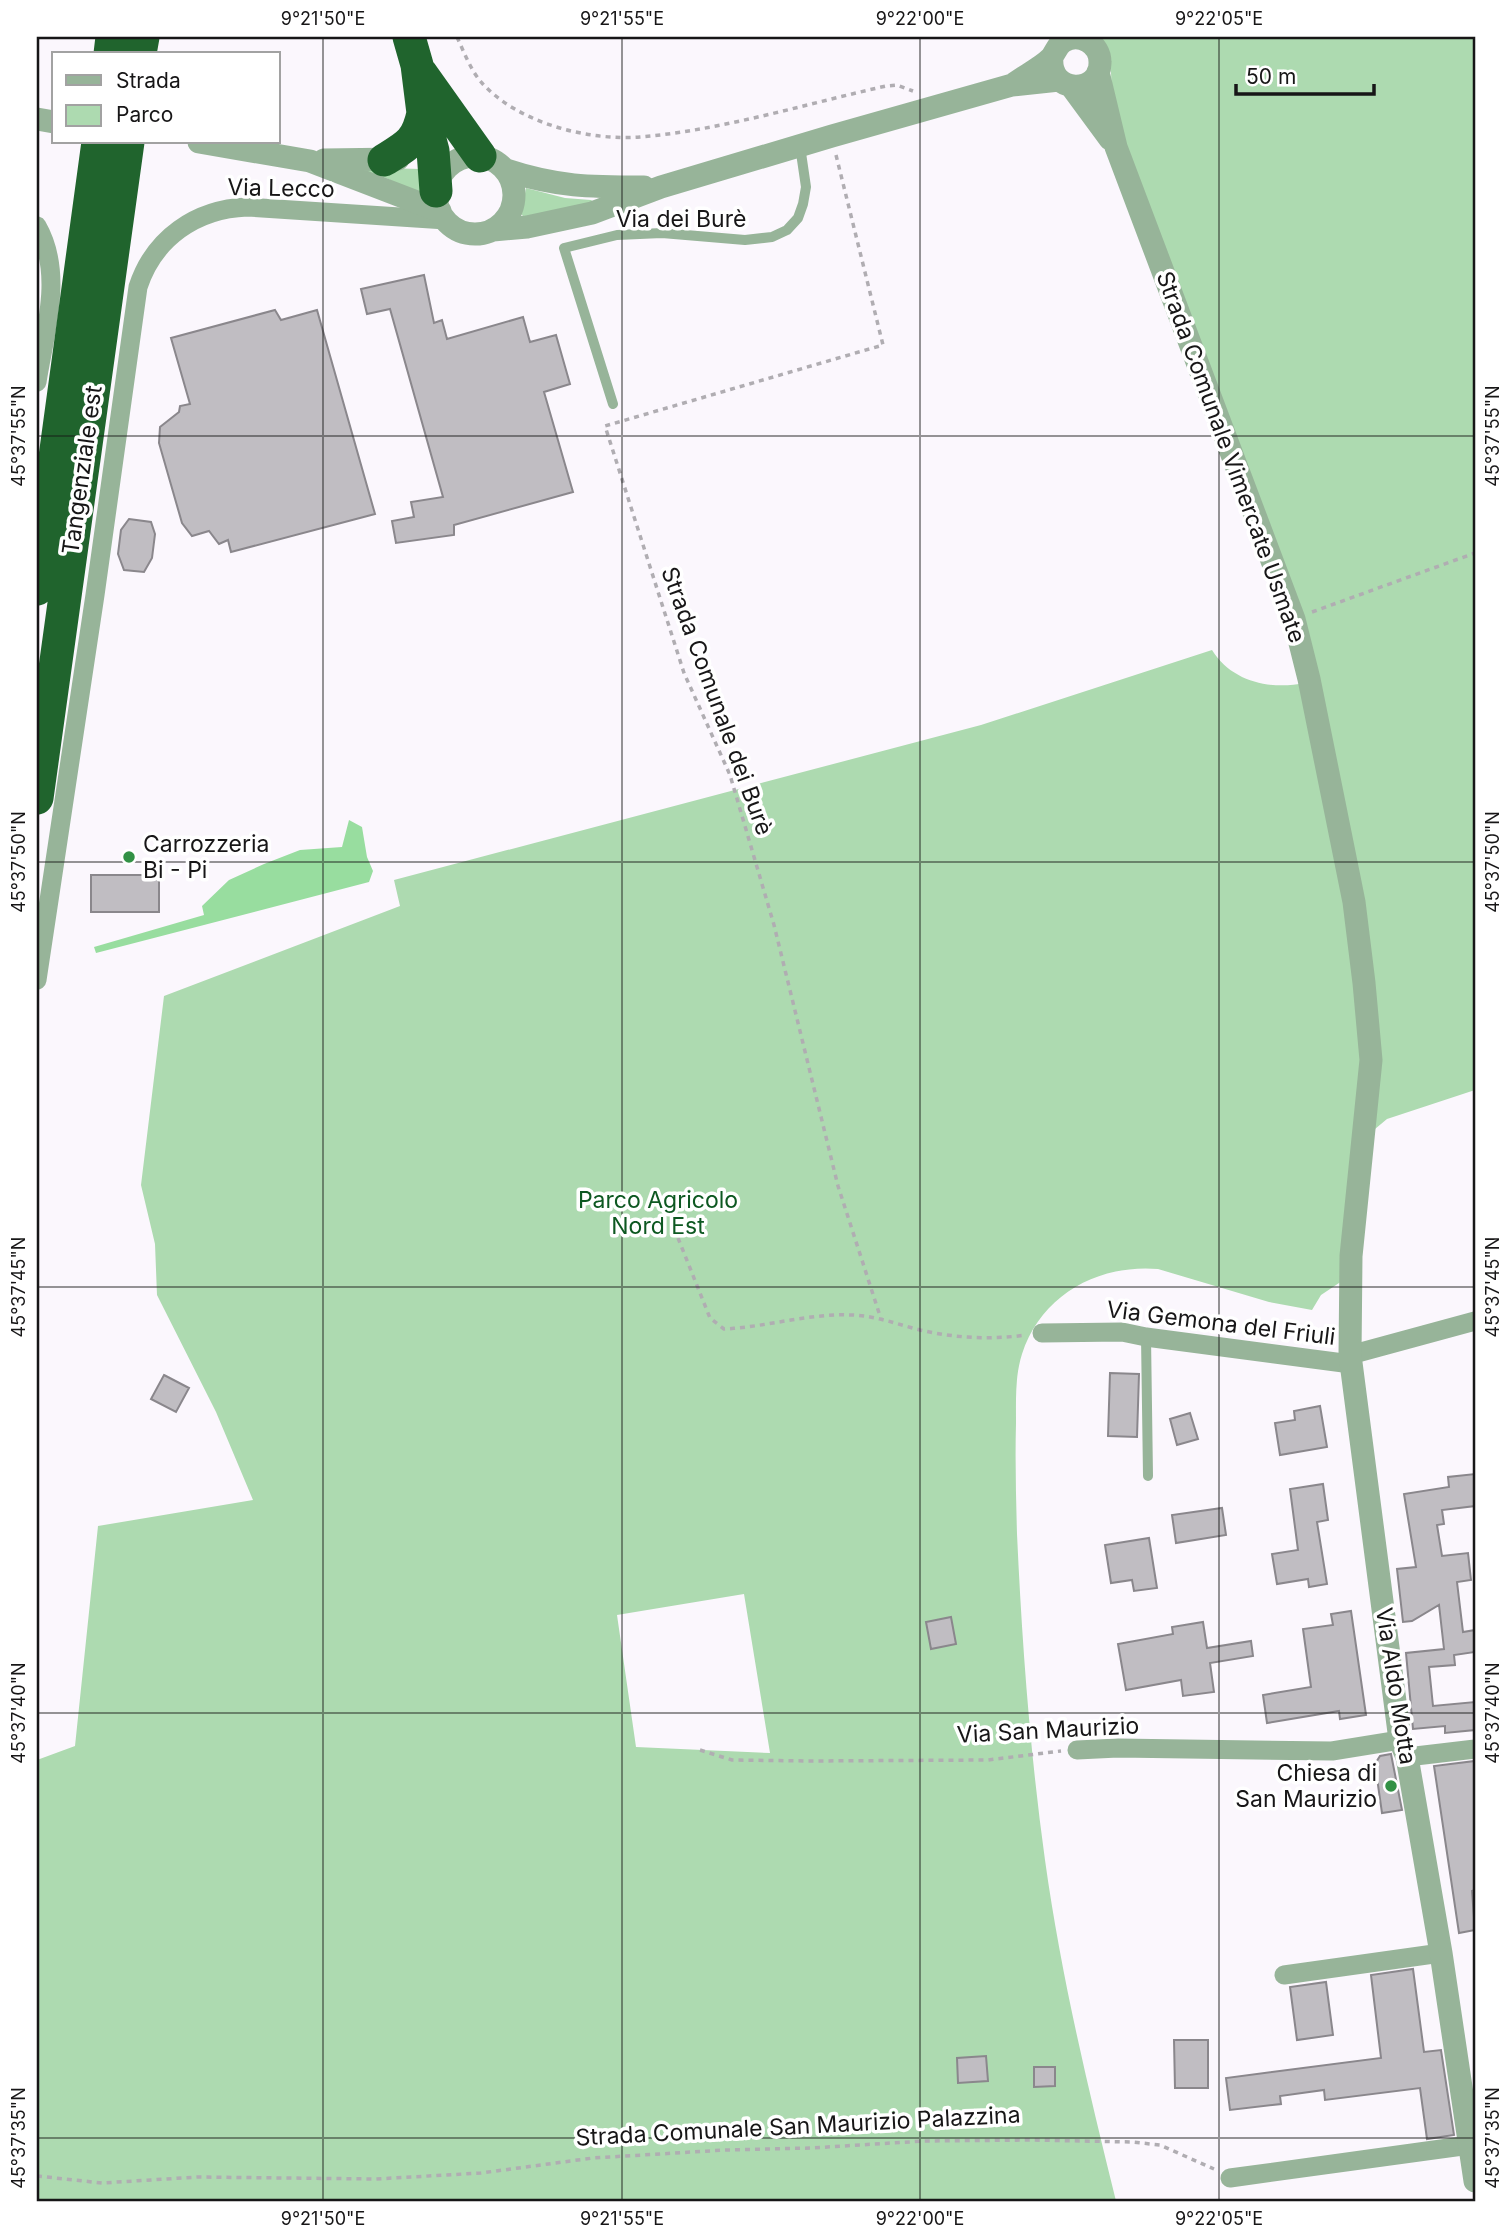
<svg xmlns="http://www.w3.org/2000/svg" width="1512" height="2238" font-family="Inter,sans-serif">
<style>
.green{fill:#addab0;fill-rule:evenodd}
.forest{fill:#98dd9f}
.building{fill:#c0bdc2;stroke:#8a878c;stroke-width:2}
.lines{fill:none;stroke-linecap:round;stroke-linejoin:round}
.path{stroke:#b0adb2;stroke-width:3.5;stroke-dasharray:5 5;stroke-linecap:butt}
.service{stroke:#97b499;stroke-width:10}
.minor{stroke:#97b499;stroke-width:19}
.tertiary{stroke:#97b499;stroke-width:23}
.motorway{stroke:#20642d;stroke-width:33}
.ticks{fill:none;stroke:#171617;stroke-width:2;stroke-opacity:0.45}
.poi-dot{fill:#329145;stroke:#fff;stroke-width:2.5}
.labels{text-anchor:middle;stroke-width:7;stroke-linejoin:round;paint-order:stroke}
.street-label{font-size:23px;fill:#171617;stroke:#fff}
.poi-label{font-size:23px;fill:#171617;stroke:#fff;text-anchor:start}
.park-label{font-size:23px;fill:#0d5821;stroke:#fff}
.neatline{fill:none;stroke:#171617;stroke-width:2.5}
.ticks-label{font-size:18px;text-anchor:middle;fill:#171617}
</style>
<rect width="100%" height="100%" fill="#fbf7fd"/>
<path class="green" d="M1097,37H1475V1090L1387,1119L1375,1129L1342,1281L1321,1295L1312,1310L1269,1302L1158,1269C1098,1264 1041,1295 1022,1354C1015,1376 1016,1400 1016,1423C1015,1460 1016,1497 1017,1534C1022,1643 1030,1752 1045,1860C1061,1975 1088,2088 1116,2201H37V1760L75,1746L98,1526L253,1500L216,1412L157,1295L155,1244L141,1185L164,996L400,906L394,880L981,725L1212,650C1232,682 1270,690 1305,683L1113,108L1110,56ZM744,1594L770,1753L636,1747L617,1615Z
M350,167L420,169L423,196L386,178Z
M526,188L565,198L591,200L596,204L525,218L521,214Z"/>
<path class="forest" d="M349,820L362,827L367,857L373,871L369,882L96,953L94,947L204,915L202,906L229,880L264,864L300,850L342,847Z"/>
<path class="building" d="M424,275L434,323L442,320L447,339L523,317L530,342L556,335L570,384L544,392L573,492L454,525V535L396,543L392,521L414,517L411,502L443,497L390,309L367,314L361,289Z
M275,310L281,320L317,310L375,514L231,552L228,540L219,544L209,531L192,536L182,523L159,443L160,427L179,412L180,406L190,404L171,338Z
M129,519L151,522L155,534L152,558L144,572L124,570L118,554L121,530Z
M91,875H159V912H91Z
M1110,1373L1139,1374L1137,1437L1108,1436Z
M164,1375L189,1388L176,1412L151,1399Z
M1320,1406L1327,1447L1280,1455L1275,1423L1295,1420L1294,1411Z
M1190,1413L1198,1439L1177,1445L1170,1419Z
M1475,1474V1506L1442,1510L1444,1524L1437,1525L1442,1556L1468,1553L1471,1580L1457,1582L1463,1632L1475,1630V1652L1454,1655L1455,1665L1429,1667L1433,1706L1475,1702V1730L1445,1733V1726L1413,1729L1406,1653L1444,1649L1439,1605L1412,1621L1403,1622L1397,1569L1416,1567L1404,1494L1449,1487L1448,1477Z
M1323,1484L1328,1520L1317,1522L1327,1584L1309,1587L1308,1579L1277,1584L1272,1554L1298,1550L1290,1489Z
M1222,1508L1226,1535L1176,1543L1172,1515Z
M1149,1538L1157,1588L1134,1591L1132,1580L1111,1583L1105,1545Z
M1351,1611L1366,1715L1340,1719L1339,1711L1267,1723L1263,1695L1311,1687L1303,1629L1333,1625L1331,1614Z
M951,1617L956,1644L931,1649L926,1622Z
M1203,1622L1207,1648L1251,1641L1253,1656L1210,1663L1214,1692L1183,1696L1181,1680L1126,1690L1118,1644L1173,1634L1172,1627Z
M1391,1754L1402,1810L1382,1813L1375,1764L1380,1756Z
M1475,1761V1890L1472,1891L1475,1930L1459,1933L1434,1766Z
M1413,1969L1424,2052L1441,2050L1454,2135L1427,2139L1420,2088L1325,2100L1324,2090L1280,2096L1281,2104L1230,2110L1226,2078L1381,2058L1371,1975Z
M1326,1982L1333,2035L1297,2040L1290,1987Z
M1174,2040H1208V2088H1175Z
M986,2056L988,2081L958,2083L957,2058Z
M1034,2067H1055V2086L1034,2087Z"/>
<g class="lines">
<path class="path" d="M457,37C464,52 471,71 482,83C518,123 588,141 640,137C723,130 805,104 886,86L897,85L913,91
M836,155L883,345L605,426L684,673L730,775L774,925L838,1186L881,1319
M1312,612L1475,553
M678,1238L710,1318L724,1329C767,1327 809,1313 852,1315C876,1316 897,1324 920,1330C955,1338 990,1340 1026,1335
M700,1750L732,1760L808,1761L988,1760L1061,1751
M37,2176L102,2183L198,2177L376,2179L481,2173L593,2158L725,2150L811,2148L924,2141L1032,2140L1132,2142L1160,2145L1214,2169"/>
<path class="service" d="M613,404L564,248L617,235L662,233L745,240L772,237L787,230L798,218L803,204L806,187L800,146
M1146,1337L1148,1476"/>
<path class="minor" d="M37,226C64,273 45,331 37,382
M37,980L95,595L138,287C154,238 196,209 247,207L446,220
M1042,1333L1122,1332L1146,1337L1351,1364
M1350,1355L1475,1321
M1077,1750L1118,1748L1332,1751L1400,1740
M1407,1757L1475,1749
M1284,1975L1441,1953
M1230,2178L1470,2145"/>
<path class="tertiary" d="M1098,72L1116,147L1294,619L1309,679L1354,902L1364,983L1371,1060L1351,1256L1350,1355L1400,1740L1407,1757L1441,1953L1475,2181
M1015,83C1026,75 1041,68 1051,58C1056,52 1057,45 1064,41C1080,32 1100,44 1100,62C1101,95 1048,95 1052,57
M1071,86L1110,139
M37,119L54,122
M199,142L310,161L440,211
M436 195a39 39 0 1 1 78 0a39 39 0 1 1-78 0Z
M324,160L398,159
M506,170C557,187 590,187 644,187
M493,230L527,227L592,213L661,187L832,136L1012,85L1059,80"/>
<path class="motorway" d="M409,37L417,65L423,113L433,151L436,191
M110,54L112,37
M140,54L143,37
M421,73L480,156
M384,160C407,146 417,142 423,113
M37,589L98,142
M37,798L128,142"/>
</g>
<path class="ticks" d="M323,37V2201M622,37V2201M920,37V2201M1219,37V2201M37,436H1475M37,862H1475M37,1287H1475M37,1713H1475M37,2138H1475"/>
<g class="poi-dot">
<circle cx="129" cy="857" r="7"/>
<circle cx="1391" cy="1786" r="7"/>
</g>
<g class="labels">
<g class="street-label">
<text transform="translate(281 188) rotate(1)" y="8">Via Lecco</text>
<text x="681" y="227">Via dei Burè</text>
<text transform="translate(1231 457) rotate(70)" y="8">Strada Comunale Vimercate Usmate</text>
<text transform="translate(82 470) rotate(-82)" y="8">Tangenziale est</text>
<text transform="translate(717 701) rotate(70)" y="8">Strada Comunale dei Burè</text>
<text transform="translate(1221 1323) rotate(7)" y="8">Via Gemona del Friuli</text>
<text transform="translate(1396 1686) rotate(81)" y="8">Via Aldo Motta</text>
<text transform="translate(1048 1730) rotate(-3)" y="8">Via San Maurizio</text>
<text transform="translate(798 2126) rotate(-3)" y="8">Strada Comunale San Maurizio Palazzina</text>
</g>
<g class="poi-label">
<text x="143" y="852">Carrozzeria<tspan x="143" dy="26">Bi - Pi</tspan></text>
<text x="1377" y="1781" text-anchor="end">Chiesa di<tspan x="1377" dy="26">San Maurizio</tspan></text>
</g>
<g class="park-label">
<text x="658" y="1208">Parco Agricolo<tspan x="658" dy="26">Nord Est</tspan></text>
</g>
</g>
<rect width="1512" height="2238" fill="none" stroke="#ffffff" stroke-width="77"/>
<rect x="52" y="52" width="228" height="91" fill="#ffffff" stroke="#a2a2a2" stroke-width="2"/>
<rect x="66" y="75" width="35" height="10" fill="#97b499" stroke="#a2a2a2" stroke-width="2"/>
<text x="116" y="88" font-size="21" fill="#171617">Strada</text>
<rect x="66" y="105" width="35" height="21" fill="#addab0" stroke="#a2a2a2" stroke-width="2"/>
<text x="116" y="122" font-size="21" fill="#171617">Parco</text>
<path d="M1236 84v10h138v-10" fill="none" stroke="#171617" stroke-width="3.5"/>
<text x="1246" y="84" font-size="21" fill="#171617" stroke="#ffffff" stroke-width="5" paint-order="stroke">50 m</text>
<rect x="38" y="38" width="1436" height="2162" class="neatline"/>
<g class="ticks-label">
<text x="323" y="25">9°21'50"E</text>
<text x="622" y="25">9°21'55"E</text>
<text x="920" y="25">9°22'00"E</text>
<text x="1219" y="25">9°22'05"E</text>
<text transform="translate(19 436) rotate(-90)" y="6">45°37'55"N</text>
<text transform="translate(1493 436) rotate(-90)" y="6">45°37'55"N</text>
<text transform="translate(19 862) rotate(-90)" y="6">45°37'50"N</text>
<text transform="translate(1493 862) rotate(-90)" y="6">45°37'50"N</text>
<text transform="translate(19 1287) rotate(-90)" y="6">45°37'45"N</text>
<text transform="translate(1493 1287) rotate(-90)" y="6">45°37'45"N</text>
<text transform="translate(19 1713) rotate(-90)" y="6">45°37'40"N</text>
<text transform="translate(1493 1713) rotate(-90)" y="6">45°37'40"N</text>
<text transform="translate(19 2138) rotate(-90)" y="6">45°37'35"N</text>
<text transform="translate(1493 2138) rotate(-90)" y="6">45°37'35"N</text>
<text x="323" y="2225">9°21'50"E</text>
<text x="622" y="2225">9°21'55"E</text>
<text x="920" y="2225">9°22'00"E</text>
<text x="1219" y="2225">9°22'05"E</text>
</g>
</svg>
